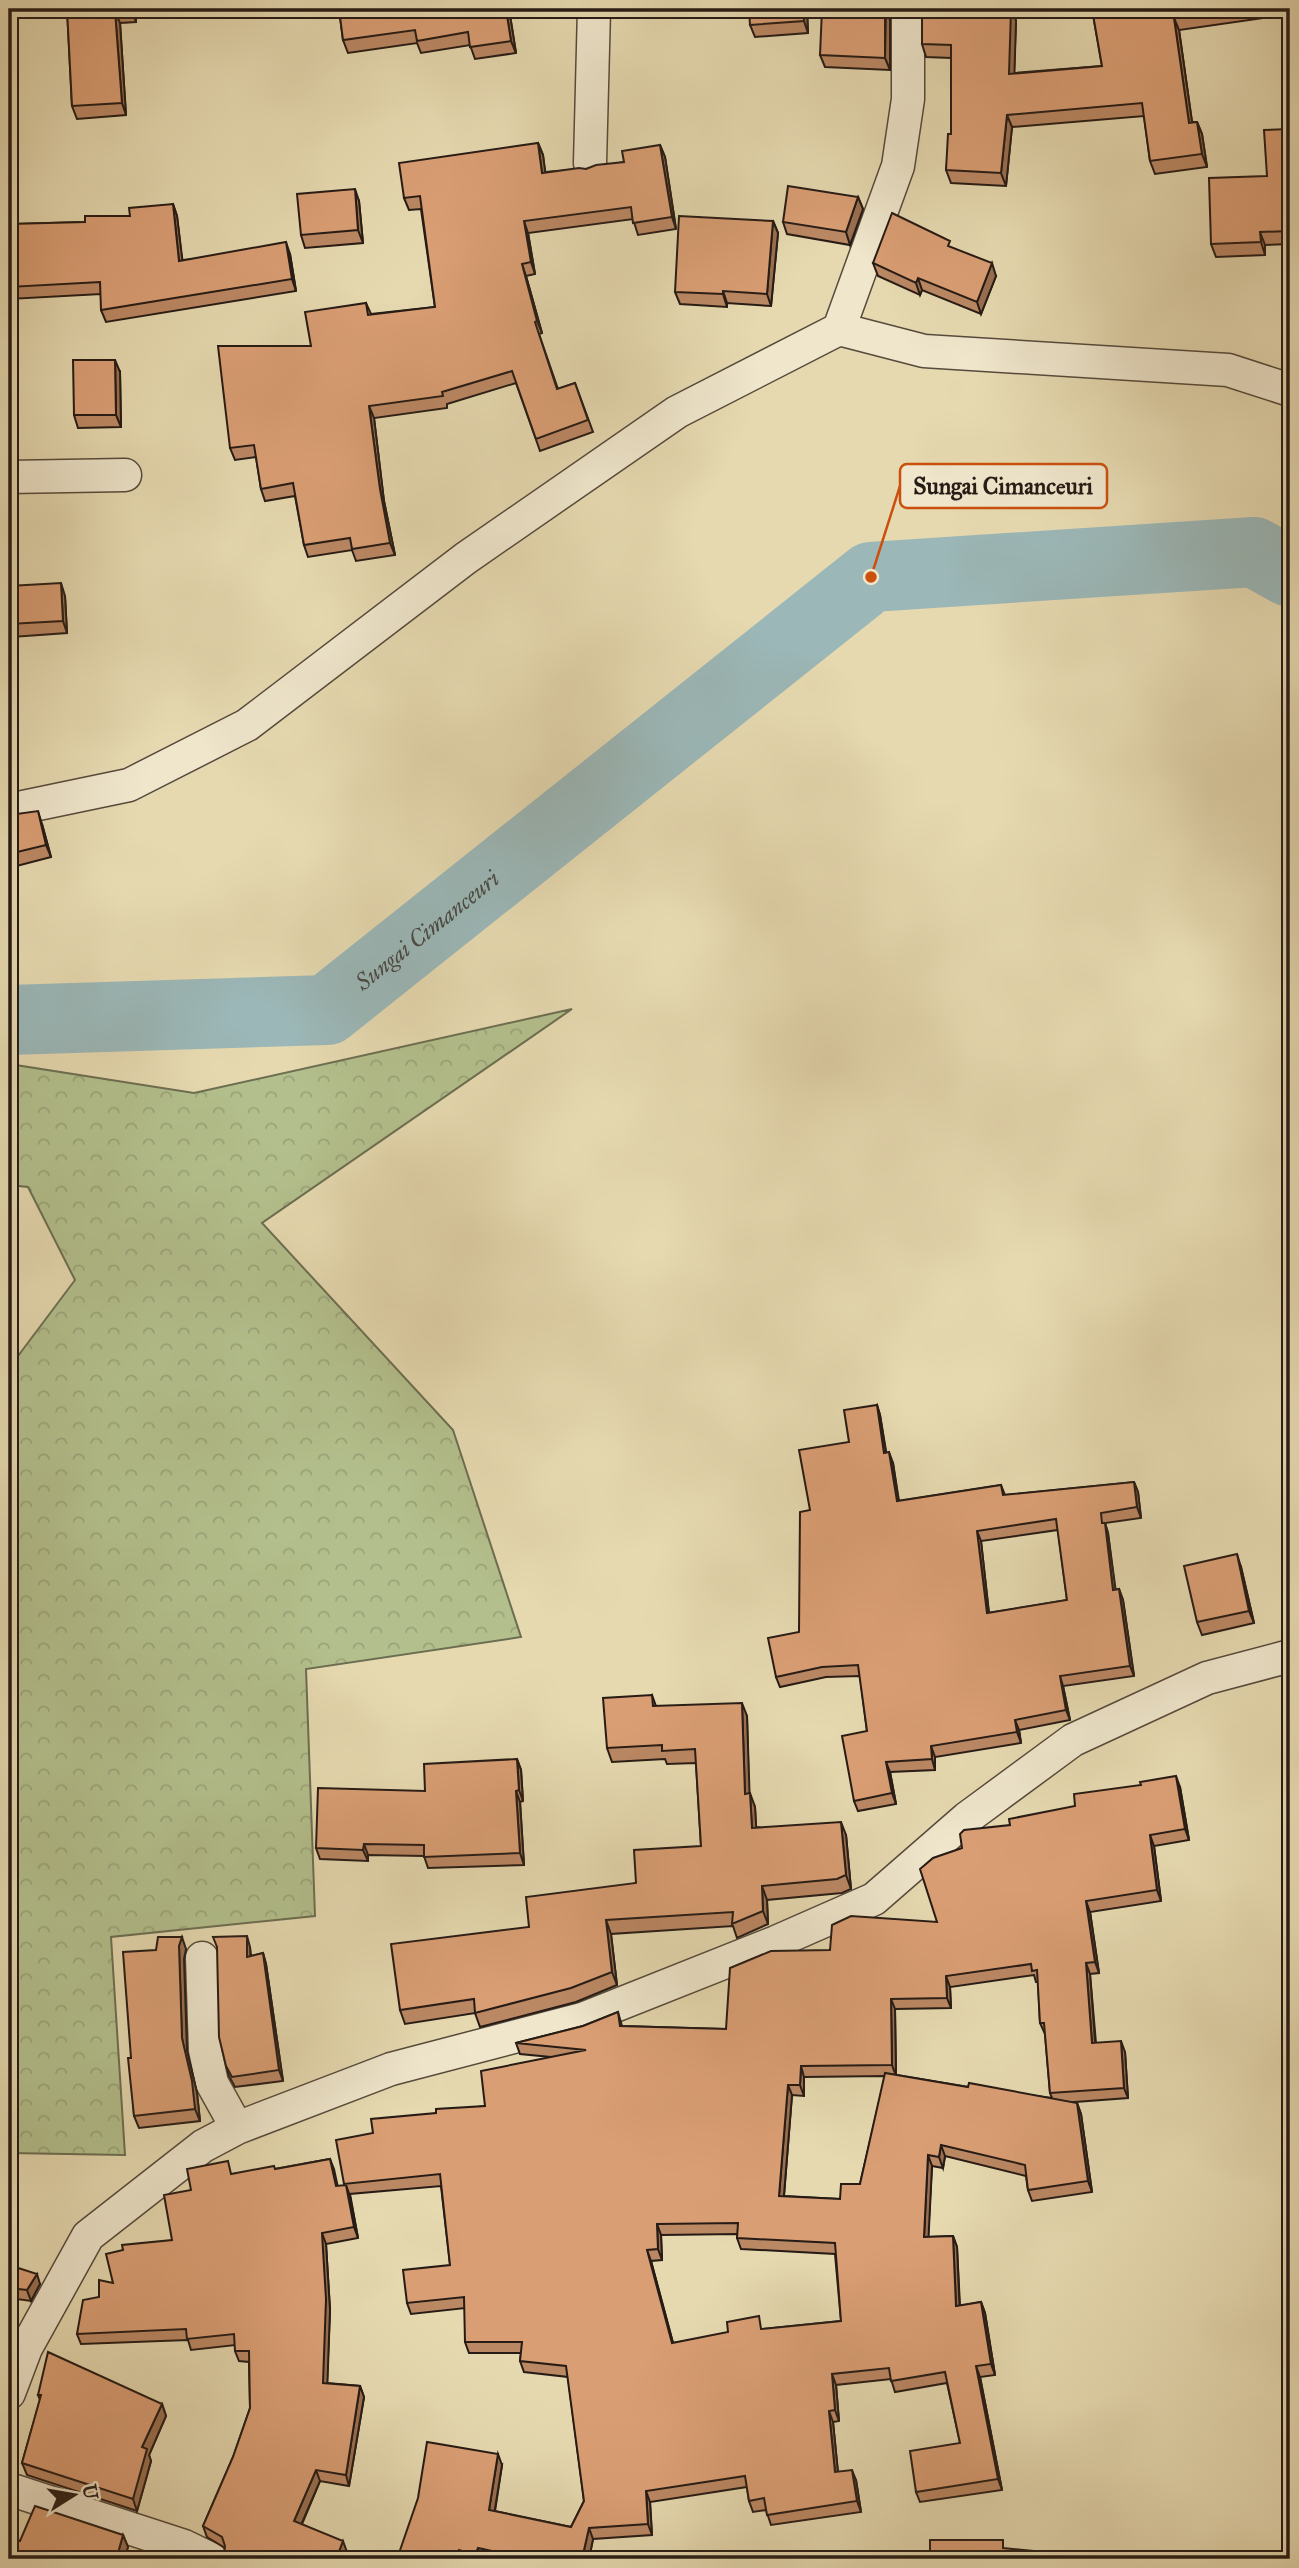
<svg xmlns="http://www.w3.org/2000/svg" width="1299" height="2568" font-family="'IM FELL Great Primer',serif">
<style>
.forest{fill:url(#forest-crowns);stroke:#6c6e51;stroke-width:2}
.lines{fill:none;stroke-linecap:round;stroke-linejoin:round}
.river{stroke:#9bb7b7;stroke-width:70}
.street-casing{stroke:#564a3c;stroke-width:35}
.street{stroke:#efe6cc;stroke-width:32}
.wall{fill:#bb8864;stroke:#261b15;stroke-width:2;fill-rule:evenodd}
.shaded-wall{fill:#996f51;stroke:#261b15;stroke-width:2}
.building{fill:#da9e74;stroke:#261b15;stroke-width:2;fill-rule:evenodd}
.labels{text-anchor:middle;stroke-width:5;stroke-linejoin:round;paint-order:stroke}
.water-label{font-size:23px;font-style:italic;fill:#494a46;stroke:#efe6cc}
.leader{fill:none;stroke:#cb500d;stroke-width:2.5}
.callout-dot{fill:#cb500d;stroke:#efe6cc;stroke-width:2.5}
.callout{fill:#efe6cc;stroke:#cb500d;stroke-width:2.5}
.callout-label{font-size:23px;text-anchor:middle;font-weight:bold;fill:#261b15}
</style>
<defs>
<pattern id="forest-crowns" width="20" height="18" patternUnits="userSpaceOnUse" patternTransform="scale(1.75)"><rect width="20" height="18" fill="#b3c08d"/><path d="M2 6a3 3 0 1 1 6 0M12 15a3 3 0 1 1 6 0" fill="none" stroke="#9aa479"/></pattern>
</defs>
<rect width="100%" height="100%" fill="#e6d9b0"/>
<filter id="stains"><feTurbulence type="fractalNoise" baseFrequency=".00286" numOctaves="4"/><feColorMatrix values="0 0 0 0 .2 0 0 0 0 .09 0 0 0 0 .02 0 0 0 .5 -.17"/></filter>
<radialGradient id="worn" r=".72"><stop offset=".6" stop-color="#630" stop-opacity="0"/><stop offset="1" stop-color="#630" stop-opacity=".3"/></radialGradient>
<path class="forest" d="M572,1009L262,1223L453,1430L521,1637L306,1669L315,1916L111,1937L125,2155L9,2153V1368L75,1280L28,1187L9,1185V1064L194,1093Z"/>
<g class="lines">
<path class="river" id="s1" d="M9,1020L327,1010L871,577L1254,552L1290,572"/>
<g class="street-casing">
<path id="street" d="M590,163L594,9
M839,329L898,166L908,99V9
M9,477L125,475
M9,810L129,785L247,725L466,558L677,412L839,329L924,351L1228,370L1290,390
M202,1958L205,2050L212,2083L237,2128
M9,2393L26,2348L88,2236L203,2146L237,2128L391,2069L582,2019L776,1942L874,1899L967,1818L1073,1740L1207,1678L1290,1656
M9,2489L184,2546L211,2559"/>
</g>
<use href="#street" class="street"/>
</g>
<path class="wall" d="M67,9H135L136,22L120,23L126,115L77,119L72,106Z
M339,9H509L516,53L475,59L470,45L421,53L417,43L348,53L343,40Z
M807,9L808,33L755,37L750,25Z
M1092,9H1290V32L1284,15L1179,30L1192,122H1197L1202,134L1207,167L1155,174L1150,161L1144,116L1012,127L1006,186L951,183L946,170L951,134V58L926,57L922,44L1013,11L1016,21L1014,73L1102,66Z
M890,20V70L825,67L820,55Z
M1290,129V244L1265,245V255L1216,257L1211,244L1267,176Z
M538,143L543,155L545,172L586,169L624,162L660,145L665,157L676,229L638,235L633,219L528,233L535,274L526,276L542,333L539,334L558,389L575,383L593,432L540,451L516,383L447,404V408L374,418L384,501L395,555L356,561L352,550L308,557L304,545L295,496L265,501L261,489L256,457L235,460L230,448L311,346L366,303L371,314L435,307L421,209L409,210L404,198Z
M858,197L863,209L850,245L787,234L783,222Z
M359,201L363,243L305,248L301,235Z
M173,204L177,216L182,260L290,254L296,291L106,322L101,310V294L9,299V207L13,219V224L85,222L130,216Z
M773,221L778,233L771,306L727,303V307L680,304L675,292Z
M953,248L996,276L981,314L922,290L920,295L878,276L873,263Z
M120,372L121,427L78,428L74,415Z
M9,586L65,596L67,633L12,637L9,627Z
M9,815L42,824L51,857L9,868Z
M877,1405L880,1415L886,1453L893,1463L899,1501L1001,1485L1005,1495L1134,1482L1138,1492L1141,1518L1105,1523L1108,1533L1115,1590L1119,1589L1123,1600L1134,1676L1063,1686L1070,1720L1019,1730L1021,1743L935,1757V1770L890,1772L896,1804L858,1811L854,1801L867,1731L860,1676L826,1677L780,1687L776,1677L799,1632L810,1510L849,1442ZM1058,1530L1067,1600L989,1613L981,1541Z
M1241,1567L1254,1623L1202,1635L1197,1622Z
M652,1695L656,1706L747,1716L749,1793L755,1807L756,1827L846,1835L851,1889L842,1893L767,1900L768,1924L737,1938L733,1926L611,1934L617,1985L576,2002L480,2027L475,2013L405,2024L400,2010L529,1927L636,1883L701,1846L696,1763L667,1764L665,1759L612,1762L607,1748Z
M517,1759L521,1770L523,1801L520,1802L524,1865L428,1868L424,1856L368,1855V1861L320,1859L316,1848L425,1791Z
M1180,1787L1189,1840L1154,1846L1161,1901L1090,1912L1099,1973L1090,1974L1096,2043L1125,2052L1128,2098L1075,2102L1077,2103L1081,2114L1092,2192L1032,2201L1028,2190L1026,2176L945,2156L943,2168L932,2166L928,2237L953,2236L957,2247L960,2306L981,2302L985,2313L995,2375L980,2377L1002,2490L920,2502L916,2492L960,2443L947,2383L895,2392L891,2379L836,2385L839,2421L833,2422L838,2472L856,2480L861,2512L771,2525L766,2510L753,2512L749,2501L747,2487L650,2502L652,2535L593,2539L589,2559H397L502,2465L495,2511L571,2527L584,2501L568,2377L524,2372L520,2361L521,2353H469L465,2342V2308L411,2314L407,2303L450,2265L441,2186L350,2194L358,2238L326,2244L330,2310L327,2383L360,2386L364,2397L349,2486L320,2481L302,2524L347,2552L224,2556L225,2548L207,2537L203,2526L233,2457L250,2408L249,2362L239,2361L235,2351V2345L191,2350L188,2340L81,2344L77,2334L99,2297L113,2283L172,2240L191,2190L233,2174L275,2169L330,2159L337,2186H344V2184L373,2133L436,2113L485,2106L551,2057L520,2054L516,2043L583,2026L618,2012L622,2026L726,2029L830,1950L937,1922L962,1848L1010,1825ZM1034,1975L1036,1982H1038L1040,2023L1045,2034L1050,2093L1052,2098L968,2087L896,2075L895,2009L951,2008L950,1987ZM885,2076L860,2184L840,2199L784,2196L792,2095L804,2096V2077ZM738,2234L737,2238L741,2249L835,2254L841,2321L763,2329L673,2343L651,2261L662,2260L661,2235Z
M250,1947L251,1956L263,1953L266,1964L283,2081L235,2087L229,2076L226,2066Z
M186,1949L184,1959L187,2051L197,2093L200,2121L139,2128L134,2116L131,2058Z
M9,2265L40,2284L31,2301L9,2298Z
M38,2395L162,2404L166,2416L149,2455L151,2461L137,2511L27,2475L22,2463L40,2400Z
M123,2535L128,2547L124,2559H9L20,2541Z"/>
<path class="shaded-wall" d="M131,9H135L136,22Z
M506,9H509L516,53L511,41Z
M803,9H807L808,33L804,21Z
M886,9L890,20V70L885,58Z
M1009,9H1012L1016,21L1014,87L1009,74Z
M115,11L120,23L126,115L122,103Z
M1174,18L1179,30L1194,136L1189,123Z
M1007,115L1012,127L1006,186L1001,173Z
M1197,122L1202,134L1207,167L1202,154Z
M538,143L543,155L547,185L542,173Z
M660,145L665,157L676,229L672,217Z
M355,189L359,201L363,243L358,230Z
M858,197L863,209L850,245L846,232Z
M173,204L177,216L184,273L179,261Z
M9,207L13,219L14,236L10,224Z
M524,221L528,233L535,274L531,262Z
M773,221L778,233L771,306L767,294Z
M1260,232L1265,245V255L1261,242Z
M286,242L290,254L296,291L292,279Z
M992,263L996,276L981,314L977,302Z
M522,264L526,276L542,333L537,321Z
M918,278L922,290L920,295L916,283Z
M723,291L727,303V307L723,294Z
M115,360L120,372L121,427L116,415Z
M369,406L374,418L384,501L395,555L390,543L380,489Z
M61,583L65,596L67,633L63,621Z
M38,811L42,824L51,857L46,845Z
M877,1405L880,1415L888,1463L884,1453Z
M889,1452L893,1463L900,1512L897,1501Z
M1134,1482L1138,1492L1141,1518L1137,1507Z
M1105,1523L1108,1533L1117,1600L1113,1590Z
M977,1531L981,1541L990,1623L987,1613Z
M1237,1554L1241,1567L1254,1623L1249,1611Z
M1119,1589L1123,1600L1134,1676L1130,1666Z
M1060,1676L1063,1686L1070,1720L1066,1710Z
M742,1703L747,1716L750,1807L745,1794Z
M1015,1720L1019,1730L1021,1743L1017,1732Z
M931,1746L935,1757V1770L932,1759Z
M517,1759L521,1770L523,1801L519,1790Z
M886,1762L890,1772L896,1804L892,1793Z
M1176,1776L1180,1787L1189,1840L1185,1829Z
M516,1791L520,1802L524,1865L520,1853Z
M750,1793L755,1807L757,1841L752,1828Z
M841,1822L846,1835L851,1889L846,1875Z
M1150,1835L1154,1846L1161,1901L1157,1890Z
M364,1844L368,1855V1861L363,1850Z
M762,1886L767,1900L768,1924L763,1911Z
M1086,1901L1090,1912L1099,1973L1095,1962Z
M606,1920L611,1934L617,1985L612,1972Z
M247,1936L250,1947L251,1967L247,1957Z
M182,1937L186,1949L184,1959L187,2051L197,2093L200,2121L195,2109L182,2038L179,1946Z
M263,1953L266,1964L283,2081L279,2070Z
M1086,1963L1090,1974L1096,2054L1092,2043Z
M946,1976L950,1987L951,2008L947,1998Z
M891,1999L895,2009L896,2076L892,2065Z
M1121,2041L1125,2052L1128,2098L1124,2088Z
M801,2066L804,2077V2096L800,2085Z
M788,2085L792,2095L783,2207L779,2196Z
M1077,2103L1081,2114L1092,2192L1088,2181Z
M941,2145L945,2156L943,2168L939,2157Z
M928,2155L932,2166L928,2248L924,2237Z
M330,2159L334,2169L340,2197L336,2186Z
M346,2185L350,2196L358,2238L354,2227Z
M657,2224L661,2235L662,2260L658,2249Z
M322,2233L326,2244L330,2310L327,2394L323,2383Z
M953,2236L957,2247L960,2317L956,2306Z
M647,2250L651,2261L676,2354L672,2343Z
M37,2274L40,2284L31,2301L27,2290Z
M981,2302L985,2313L995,2375L991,2364Z
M976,2366L980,2377L1002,2490L998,2479Z
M832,2374L836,2385L839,2421L835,2410Z
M360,2386L364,2397L349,2486L346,2475Z
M162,2404L166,2416L149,2455L151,2461L137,2511L133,2499L142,2447Z
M829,2411L833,2422L839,2483L835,2472Z
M498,2454L502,2465L493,2521L489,2510Z
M316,2470L320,2481L298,2532L294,2521Z
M852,2470L856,2480L861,2512L857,2501Z
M646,2491L650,2502L652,2535L648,2524Z
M589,2528L593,2539L589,2559H582Z
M123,2535L128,2547L124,2559H121L118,2553Z
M343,2541L347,2552L344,2559H336Z
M478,2548L481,2559H477L475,2555Z
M459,2550L462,2559H456Z"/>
<path class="building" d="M67,9H131L115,11L122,103L72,106Z
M339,9H506L511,41L470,47L468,32L417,41L415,30L343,40Z
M749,9H803L804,21L750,25Z
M822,9H885V58L820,55Z
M922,9L946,10V9H1011L1009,74L1102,66L1092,9H1236L1174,18L1189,123L1197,122L1202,154L1150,161L1142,103L1007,115L1001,173L946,170L948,134H951V45L922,44Z
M1284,9H1290V18L1285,19Z
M1290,129V231L1260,232L1261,242L1211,244L1209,178L1267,176L1264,130Z
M538,143L542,173L579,168L586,169L596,165L624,162L622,151L660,145L672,217L633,223L631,207L524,221L531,262L522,264L537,321L535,322L557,389L575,383L588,420L536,439L512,371L442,392L443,396L369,406L380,489L390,543L352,549L350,538L304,545L293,483L261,489L254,445L230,448L218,346H311L305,312L366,303L368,315L435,307L420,196L404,198L399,163Z
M788,186L858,197L846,232L783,222Z
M355,189L358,230L301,235L297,194Z
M173,204L179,261L286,242L292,279L101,310L100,282L9,287V207L10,224L85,222V216H130L129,208Z
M892,213L950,241L948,246L992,263L977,302L918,278L916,283L873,263Z
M679,216L773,221L767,294L723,291V294L675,292Z
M73,360H115L116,415H74Z
M61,583L63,621L9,624V586Z
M38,811L46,845L9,854V815Z
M877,1405L884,1453L889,1452L897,1501L1001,1485L1003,1495L1134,1482L1137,1507L1101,1513L1102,1523H1105L1113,1590L1119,1589L1130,1666L1060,1676L1066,1710L1015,1720L1017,1732L931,1746L932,1759L886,1762L892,1793L854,1801L842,1736L867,1731L858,1665L822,1667L776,1677L768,1638L799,1632L800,1512L810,1510L799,1450L849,1442L844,1410ZM1056,1519L1067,1600L987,1613L977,1531Z
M1237,1554L1249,1611L1197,1622L1184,1566Z
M652,1695L653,1706L742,1703L745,1794L750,1793L752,1828L841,1822L846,1875L837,1879L762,1886L763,1911L732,1924L733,1912L606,1920L612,1972L571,1988L475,2013L474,1999L400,2010L391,1944L529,1927L526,1897L636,1883L634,1850L701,1846L695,1749L662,1751V1745L607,1748L603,1698Z
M517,1759L519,1790L516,1791L520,1853L424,1857V1845L364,1844L363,1850L316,1848L318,1788L425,1791L424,1764Z
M1176,1776L1185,1829L1150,1835L1157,1890L1086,1901L1095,1962L1086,1963L1092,2043L1121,2041L1124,2088L1050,2093L1044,2023H1040L1037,1970L1032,1971L1031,1964L946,1976L947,1998L891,1999L892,2065L801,2066L800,2085H788L779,2196L840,2199L841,2184H860L885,2073L968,2087L969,2083L1077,2103L1088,2181L1028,2190L1025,2165L941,2145L939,2157L928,2155L924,2237L953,2236L956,2306L981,2302L991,2364L976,2366L998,2479L916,2492L910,2451L960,2443L945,2372L891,2381L889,2368L832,2374L835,2410L829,2411L835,2472L852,2470L857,2501L767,2515L764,2498L749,2501L745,2476L646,2491L648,2524L589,2528L582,2559H528L478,2548L475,2555L459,2550L456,2559H397L418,2498L427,2442L498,2454L489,2510L571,2527L584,2501L566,2366L520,2361L522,2342H465L464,2297L407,2303L403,2270L450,2265L440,2174L344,2184L336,2140L373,2133L371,2119L436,2113V2109L485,2106L481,2071L586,2050L516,2043L583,2026L618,2012L620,2026L726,2029L730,1968L771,1951L830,1950L832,1925L851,1916L937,1922L920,1869L933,1858L962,1848L960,1834L964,1830L1010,1825L1009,1819L1075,1806L1074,1794L1141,1785L1140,1782ZM738,2223L737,2238L835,2243L841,2321L761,2329L759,2316L727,2322L728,2332L672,2343L647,2250L658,2249L657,2224Z
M247,1936V1957L263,1953L279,2070L232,2077L226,2066L219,2037L217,1947L213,1937Z
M158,1937H182L179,1946L182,2038L192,2081L195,2109L134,2116L128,2058H131L123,1952L156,1950Z
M330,2159L336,2186L346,2185L354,2227L322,2233L326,2299L323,2383L360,2386L346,2475L316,2470L294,2521L343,2541L336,2559H221L224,2556L225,2546L222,2537L203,2526L233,2457L250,2408L249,2351H235L234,2334L187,2339L186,2329L77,2334L83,2300L99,2297V2280L113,2283L106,2254L123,2250L122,2245L172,2240L164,2195L191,2190L187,2169L228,2161L231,2174L274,2166L275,2169Z
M9,2265L37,2274L27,2290L9,2288Z
M48,2352L162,2404L142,2447L147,2449L133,2499L22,2463L41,2395H38Z
M35,2506L123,2535L118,2553L116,2552L114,2559H9V2538L20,2541Z
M930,2540H1003V2548L1074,2555L1073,2559H930Z"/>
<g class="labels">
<g class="water-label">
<text dy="8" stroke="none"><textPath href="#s1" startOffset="446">Sungai Cimanceuri</textPath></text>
</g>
</g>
<path class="leader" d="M871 577L900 486"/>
<circle class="callout-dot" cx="871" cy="577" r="7"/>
<rect class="callout" x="900" y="464" width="207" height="44" rx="7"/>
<g class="callout-label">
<text x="1003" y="494">Sungai Cimanceuri</text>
</g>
<rect width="1299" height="2568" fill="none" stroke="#e6d9b0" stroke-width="35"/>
<rect x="10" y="10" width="1278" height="2547" fill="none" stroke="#261b15" stroke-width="3.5"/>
<rect x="18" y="18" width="1264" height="2533" fill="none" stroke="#261b15" stroke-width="2"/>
<g transform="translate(74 2495) rotate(79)" stroke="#efe6cc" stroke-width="5" paint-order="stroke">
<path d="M0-5L12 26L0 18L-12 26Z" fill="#261b15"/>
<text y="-10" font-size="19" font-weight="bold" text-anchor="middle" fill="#261b15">U</text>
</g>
<rect width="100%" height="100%" filter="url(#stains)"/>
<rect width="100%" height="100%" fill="url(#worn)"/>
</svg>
